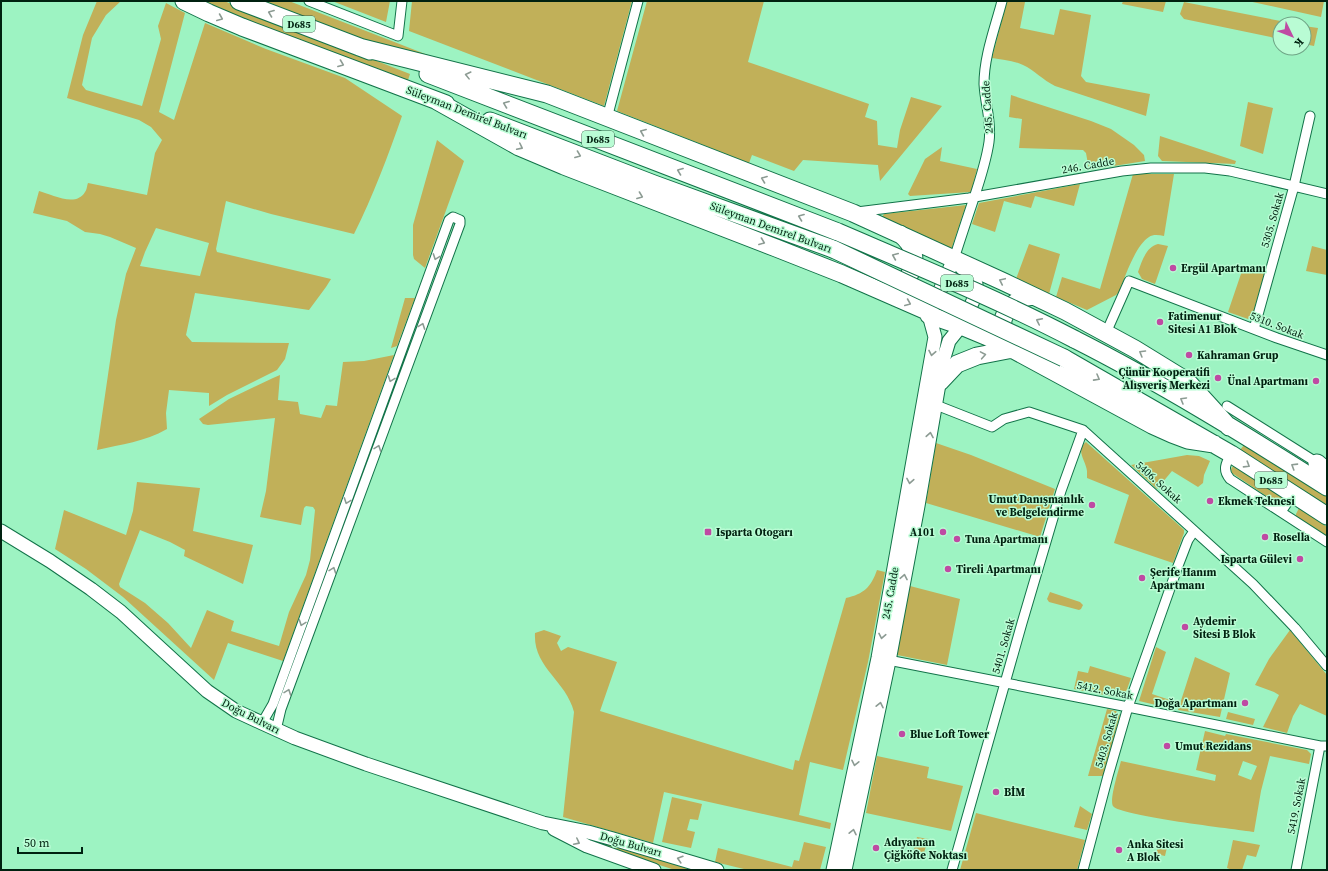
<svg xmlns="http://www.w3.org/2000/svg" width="1328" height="871" font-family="'Source Serif 4',serif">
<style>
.green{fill:#c1b059;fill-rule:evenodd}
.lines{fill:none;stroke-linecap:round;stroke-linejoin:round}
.street-casing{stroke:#127349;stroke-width:11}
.secondary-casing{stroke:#127349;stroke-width:15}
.highway-casing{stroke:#127349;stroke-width:19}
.street{stroke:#fff;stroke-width:9}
.secondary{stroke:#fff;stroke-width:13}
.highway{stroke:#fff;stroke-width:17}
.highway-bridge-casing{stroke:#127349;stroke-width:19;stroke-linecap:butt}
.highway-bridge{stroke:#fff;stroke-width:17}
.oneway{stroke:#8c9b93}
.poi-dot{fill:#bf4aa3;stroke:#b9fcd4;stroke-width:1.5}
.labels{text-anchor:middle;stroke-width:3;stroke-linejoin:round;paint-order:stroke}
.shield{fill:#b9fcd4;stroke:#38634b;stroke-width:1}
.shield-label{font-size:10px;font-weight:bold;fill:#002110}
.street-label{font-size:11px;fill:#002110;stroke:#b9fcd4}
.poi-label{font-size:11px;font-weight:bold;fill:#002110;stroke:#b9fcd4;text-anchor:start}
</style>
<rect width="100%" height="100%" fill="#9df3c2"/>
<path class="green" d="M97,1H121L106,15L92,38L82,85L86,90L142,106L161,39L158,26L166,3L185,13L159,112L174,120L205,23L266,49L345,78L402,116C388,156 373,196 354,234L271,214L226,201L216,249L217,252L331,279L326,287L309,310L195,293L186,335L192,342L289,343L285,359L277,370L227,395L209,406V393L169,390L166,413L167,429C144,442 122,444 97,450L116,320L126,274L136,248L110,237L100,234L85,232L67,221L33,213L39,191C51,194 76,208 85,192C87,190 87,185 88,183L147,195L155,153L162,140L151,127L139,120L67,98L83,35ZM156,228L209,243L200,276L140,266L145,252Z
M197,1H224L410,74L407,83Z
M262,1H289L492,80L424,63Z
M332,1H390L386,22Z
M412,1H632L604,106L409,31Z
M647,1H764L748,62L869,104L865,117L877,121L878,145L897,148L900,130L911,97L942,106L880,181L878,165L803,160L794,171L752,155L749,163L617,111Z
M1007,1L1025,2L1020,28L1054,35L1060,9L1091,15L1081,76L1086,82L1150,94L1146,116L1055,86C1043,80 1034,70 1023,65C1013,60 1002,60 992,58Z
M1123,1H1166L1163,12L1122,4Z
M1248,1L1310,2L1324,1L1321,17Z
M1184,2L1189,3L1296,24H1280V39L1184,19L1180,14Z
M1304,26L1318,28L1314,46L1304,44Z
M1011,95L1091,121L1111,129L1134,145L1144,155L1145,161L1089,170L1086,153L1083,150L1019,148L1022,119L1009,117Z
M1248,102L1273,108L1263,154L1240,146Z
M1160,136L1236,161L1235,164L1162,161L1158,156Z
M437,140L464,161L425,268L414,259L413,255V225Z
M942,147L940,161L977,169L971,192L910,196L908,194L925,159Z
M1133,174H1174L1164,236C1159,235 1153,234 1149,237C1135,246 1125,277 1119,292L1116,295L1087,310L1056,297L1062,277L1100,289Z
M1080,184L1074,206L1035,196L1031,208L1004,201L995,232L972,224L979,203Z
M966,205L951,250L882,217L884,214Z
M1029,244L1060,254L1049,294L1016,279Z
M1158,244L1168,246L1155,284L1142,279L1138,272C1142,261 1146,247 1158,244Z
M1312,246L1327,250V275L1306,271Z
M1244,265L1265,271L1252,317L1248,319L1228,312Z
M405,298H415L397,346L391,348Z
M394,355L283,661L228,643L214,680L123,597L86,569L55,549L64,510L126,535L133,511L137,482L200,488L193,531L253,545L243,584L184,556L185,550L170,542L140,530L119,584L120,587L145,603L168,623L191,648L207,610L234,621L231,631L279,646L289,612L306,575L310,560L315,510L313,507L306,506L304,508L301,525L260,517L266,491L275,418L208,425L203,424L199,419L229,399L273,378L280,375L278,400L298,402L300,414L321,418L326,405L337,406L343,362L364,361Z
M1086,442L1182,528L1184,530V533L1173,563L1114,543L1129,495L1087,478C1087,475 1087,473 1087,471C1086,461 1075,450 1086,442Z
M936,443L971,455L1055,489L1040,537L926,503Z
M1245,444L1327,497V509L1239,451Z
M1187,455L1199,456L1210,461L1204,475L1203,483L1198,487L1172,471L1157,489L1131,465Z
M1233,466L1282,497L1279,503L1275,502L1232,473L1231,469Z
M1299,508L1327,527V536L1296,516V514Z
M877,570L885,572L868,662L843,770L810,762L799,815L831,823L830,829L664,792L653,843L563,817L574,712C566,680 533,668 535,633L544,630L561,636L557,643L561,651L568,647L617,662L600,711L793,770L795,760L799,761L846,598C864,594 871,587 877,570Z
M910,586L960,599L947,665L897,655Z
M1050,592L1080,602L1083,605L1081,609L1079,610L1049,602L1047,599Z
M1290,630L1327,675V716L1300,704L1293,716L1287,733L1263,727L1279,695L1274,692L1255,685L1269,659Z
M1156,647L1166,652L1152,694L1176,702L1173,709L1139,701Z
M1195,657L1230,673L1220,717L1178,710Z
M1090,666L1131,678L1125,695L1120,698L1074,689L1078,671L1088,673Z
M1107,709L1116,711L1120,715L1103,776H1088Z
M1228,712L1255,719L1253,725L1226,719Z
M1205,731L1225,736L1226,734L1307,750L1311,754L1309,764L1270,756L1261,791L1254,832C1235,829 1119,816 1113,806C1109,800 1119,769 1121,761L1215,781L1216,775L1196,770ZM1243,761L1257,766L1251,780L1238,775Z
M877,756L929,767L927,778L963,786L951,831L866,813Z
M672,797L702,804L698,820L690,819L687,830L695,832L691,848L662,842Z
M1080,806L1092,814L1087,830L1074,827Z
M976,813L1085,840L1077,870H960Z
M917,837L928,839L922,860L912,858Z
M585,838H590L692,870H675L600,846L589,842Z
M1160,840L1168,843L1165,856L1156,854Z
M1233,840L1260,845L1256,857L1247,855L1242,870H1232L1227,868Z
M804,842L826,847L820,870H748L715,862L718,848L792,867L794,860L799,861Z"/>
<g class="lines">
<g class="street-casing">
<path id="street" d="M309,1L398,36L402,1
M607,118L638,1
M857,212L969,198L1122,171L1151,168H1205L1230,171L1327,194
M954,259C960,240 966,222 972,204C979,183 986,163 989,142C992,122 985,104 984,84C984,56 995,28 1002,1
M1254,329L1294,186L1310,116
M1106,333L1129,281L1277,338L1327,355
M936,405L992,427L1004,419L1029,412L1083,430L1253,584L1295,628L1327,666
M1227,406L1319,464
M1231,454C1226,463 1222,470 1230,479L1327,542
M1281,512L1293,494
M883,659L1128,707L1320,746H1327
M262,723L273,704L449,220L453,217L460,220V224L281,709L276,730
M952,870L1022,623L1061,491L1083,430
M1083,870L1108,776L1128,707L1178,566L1188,540L1194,531
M1296,870L1320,746"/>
</g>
<g class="secondary-casing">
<path id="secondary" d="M1,531L50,561L91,589L121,612L207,691L236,711L262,723L295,738L366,764L543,823L588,832L613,839L717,870
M554,829L587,846L654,870
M833,870L878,658L935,337L929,315L954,259L976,284L973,301L961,326L949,341L943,361L918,506L889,661L845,870"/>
</g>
<g class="highway-casing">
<path id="highway" d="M184,1L209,13L242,27L446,104
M239,1L370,51
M359,47L547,94L853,213L1004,282L1065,311L1135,349L1187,381L1229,427
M428,74L838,232
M437,101L519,147L564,166L776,248L842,274L929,312V315L961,326L997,341L1152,425L1172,434L1188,440L1214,444
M490,121L654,184L833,249
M891,289C917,279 922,251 900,234
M1074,339C1161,383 1245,435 1327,487
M1006,341C995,319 1010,299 1033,296
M1064,358L1231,454L1327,516
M940,382L957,364L977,356L1013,349
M1317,463L1327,471"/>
</g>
<use href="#street" class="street"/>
<use href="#secondary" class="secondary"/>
<use href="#highway" class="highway"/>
<g class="highway-bridge-casing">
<path id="highway-bridge" d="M838,232C917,266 997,299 1074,339
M833,249L1064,358"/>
</g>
<use href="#highway-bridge" class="highway-bridge"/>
</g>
<defs><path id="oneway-chevron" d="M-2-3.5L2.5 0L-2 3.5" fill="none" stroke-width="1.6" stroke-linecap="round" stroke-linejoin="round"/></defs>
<g class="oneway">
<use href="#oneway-chevron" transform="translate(271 13) rotate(-159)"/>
<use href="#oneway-chevron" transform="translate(220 18) rotate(23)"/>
<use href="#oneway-chevron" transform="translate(341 64) rotate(21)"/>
<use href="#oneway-chevron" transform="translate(468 75) rotate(-166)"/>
<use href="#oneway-chevron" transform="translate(506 104) rotate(-159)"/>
<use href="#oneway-chevron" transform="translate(643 132) rotate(-158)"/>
<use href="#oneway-chevron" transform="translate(520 147) rotate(26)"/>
<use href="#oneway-chevron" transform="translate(578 155) rotate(21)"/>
<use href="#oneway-chevron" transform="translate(680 171) rotate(-159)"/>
<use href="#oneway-chevron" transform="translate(764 179) rotate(-159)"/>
<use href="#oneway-chevron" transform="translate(640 196) rotate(21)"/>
<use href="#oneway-chevron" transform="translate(801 217) rotate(-159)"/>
<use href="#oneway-chevron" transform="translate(762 242) rotate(21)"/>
<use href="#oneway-chevron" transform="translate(895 256) rotate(-157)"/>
<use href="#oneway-chevron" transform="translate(436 257) rotate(110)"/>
<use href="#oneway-chevron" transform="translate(1002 281) rotate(-155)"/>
<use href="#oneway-chevron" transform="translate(908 303) rotate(23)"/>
<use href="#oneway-chevron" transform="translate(1039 321) rotate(-154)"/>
<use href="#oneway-chevron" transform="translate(422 326) rotate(-70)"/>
<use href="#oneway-chevron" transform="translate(932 353) rotate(101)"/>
<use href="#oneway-chevron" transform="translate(1142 353) rotate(-149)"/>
<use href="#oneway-chevron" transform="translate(983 355) rotate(-10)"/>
<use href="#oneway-chevron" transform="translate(1097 378) rotate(29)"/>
<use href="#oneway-chevron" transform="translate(391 379) rotate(110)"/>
<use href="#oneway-chevron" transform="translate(1183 400) rotate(-150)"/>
<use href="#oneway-chevron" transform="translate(930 435) rotate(-80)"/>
<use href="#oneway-chevron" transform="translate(378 448) rotate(-70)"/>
<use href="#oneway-chevron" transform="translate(1247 465) rotate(32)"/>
<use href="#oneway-chevron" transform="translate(1294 466) rotate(-148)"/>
<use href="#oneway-chevron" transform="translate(910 481) rotate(100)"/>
<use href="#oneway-chevron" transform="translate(347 501) rotate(110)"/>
<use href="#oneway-chevron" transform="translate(333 570) rotate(-70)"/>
<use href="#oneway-chevron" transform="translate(904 577) rotate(-79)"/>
<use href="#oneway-chevron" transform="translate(302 623) rotate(110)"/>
<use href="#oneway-chevron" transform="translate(882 636) rotate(101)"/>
<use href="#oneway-chevron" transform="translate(288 692) rotate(-70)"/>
<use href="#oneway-chevron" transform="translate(880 705) rotate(-78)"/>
<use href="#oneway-chevron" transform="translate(855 763) rotate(102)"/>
<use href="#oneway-chevron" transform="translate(853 832) rotate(-78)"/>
<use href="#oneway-chevron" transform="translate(577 842) rotate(27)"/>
<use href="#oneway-chevron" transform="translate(680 859) rotate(-163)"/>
</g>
<g class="poi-dot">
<circle cx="1173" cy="268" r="4"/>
<circle cx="1160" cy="322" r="4"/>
<circle cx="1189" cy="355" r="4"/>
<circle cx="1218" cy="378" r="4"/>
<circle cx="1316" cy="381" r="4"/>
<circle cx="1210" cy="501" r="4"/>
<circle cx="1092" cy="505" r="4"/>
<rect x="704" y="528" width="8" height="8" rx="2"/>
<circle cx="943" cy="532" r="4"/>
<circle cx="1265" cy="537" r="4"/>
<circle cx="957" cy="539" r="4"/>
<circle cx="1300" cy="559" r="4"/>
<circle cx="948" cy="569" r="4"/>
<circle cx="1142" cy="578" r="4"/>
<circle cx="1185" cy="627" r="4"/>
<circle cx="1245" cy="703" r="4"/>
<circle cx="902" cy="734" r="4"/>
<circle cx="1167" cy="746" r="4"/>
<circle cx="996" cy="792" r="4"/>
<circle cx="876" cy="848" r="4"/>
<circle cx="1119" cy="850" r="4"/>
</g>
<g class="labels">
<g class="shield">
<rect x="283" y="16" width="32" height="16" rx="3"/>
<rect x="582" y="131" width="32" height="16" rx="3"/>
<rect x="941" y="275" width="32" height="16" rx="3"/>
<rect x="1255" y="472" width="32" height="16" rx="3"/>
</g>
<g class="shield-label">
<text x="299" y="28">D685</text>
<text x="598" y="143">D685</text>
<text x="957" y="287">D685</text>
<text x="1271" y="484">D685</text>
</g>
<g class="street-label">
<text transform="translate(987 107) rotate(-94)" y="4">245. Cadde</text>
<text transform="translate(467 112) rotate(21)" y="4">Süleyman Demirel Bulvarı</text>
<text transform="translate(1088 165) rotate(-10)" y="4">246. Cadde</text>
<text transform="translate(1272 220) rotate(-74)" y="4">5305. Sokak</text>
<text transform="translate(771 227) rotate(20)" y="4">Süleyman Demirel Bulvarı</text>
<text transform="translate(1277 325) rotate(21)" y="4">5310. Sokak</text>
<text transform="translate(1159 482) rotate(42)" y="4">5406. Sokak</text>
<text transform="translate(890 593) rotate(-80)" y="4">245. Cadde</text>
<text transform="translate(1003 646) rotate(-74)" y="4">5401. Sokak</text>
<text transform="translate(1105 690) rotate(11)" y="4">5412. Sokak</text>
<text transform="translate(251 716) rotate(27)" y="4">Doğu Bulvarı</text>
<text transform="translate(1106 740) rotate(-74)" y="4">5403. Sokak</text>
<text transform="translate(1296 806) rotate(-79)" y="4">5419. Sokak</text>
<text transform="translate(631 844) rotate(16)" y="4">Doğu Bulvarı</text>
</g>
<g class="poi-label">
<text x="1181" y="272">Ergül Apartmanı</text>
<text x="1168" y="320">Fatimenur<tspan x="1168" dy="13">Sitesi A1 Blok</tspan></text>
<text x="1197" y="359">Kahraman Grup</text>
<text x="1210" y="376" text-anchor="end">Çünür Kooperatifi<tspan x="1210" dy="13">Alışveriş Merkezi</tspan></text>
<text x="1308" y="385" text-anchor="end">Ünal Apartmanı</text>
<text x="1084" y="503" text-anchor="end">Umut Danışmanlık<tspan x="1084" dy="13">ve Belgelendirme</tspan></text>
<text x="1218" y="505">Ekmek Teknesi</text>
<text x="716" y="536">Isparta Otogarı</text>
<text x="935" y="536" text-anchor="end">A101</text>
<text x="1273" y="541">Rosella</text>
<text x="965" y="543">Tuna Apartmanı</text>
<text x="1292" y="563" text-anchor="end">Isparta Gülevi</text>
<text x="956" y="573">Tireli Apartmanı</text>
<text x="1150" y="576">Şerife Hanım<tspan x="1150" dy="13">Apartmanı</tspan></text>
<text x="1193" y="625">Aydemir<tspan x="1193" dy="13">Sitesi B Blok</tspan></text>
<text x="1237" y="707" text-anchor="end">Doğa Apartmanı</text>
<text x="910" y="738">Blue Loft Tower</text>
<text x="1175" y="750">Umut Rezidans</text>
<text x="1004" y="796">BİM</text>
<text x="884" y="846">Adıyaman<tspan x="884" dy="13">Çiğköfte Noktası</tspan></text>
<text x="1127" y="848">Anka Sitesi<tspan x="1127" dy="13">A Blok</tspan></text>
</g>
</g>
<rect width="1328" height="871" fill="none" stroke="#002110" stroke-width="4"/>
<g transform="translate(1292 36) rotate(133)"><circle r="19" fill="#b9fcd4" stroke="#6fa486"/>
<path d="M0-3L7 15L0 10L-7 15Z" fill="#bf4aa3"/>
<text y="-6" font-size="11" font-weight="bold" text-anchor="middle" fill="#002110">K</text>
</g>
<path d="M18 847v6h64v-6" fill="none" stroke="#002110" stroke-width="2"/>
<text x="24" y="847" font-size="12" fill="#002110" stroke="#b9fcd4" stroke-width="3" paint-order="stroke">50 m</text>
</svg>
